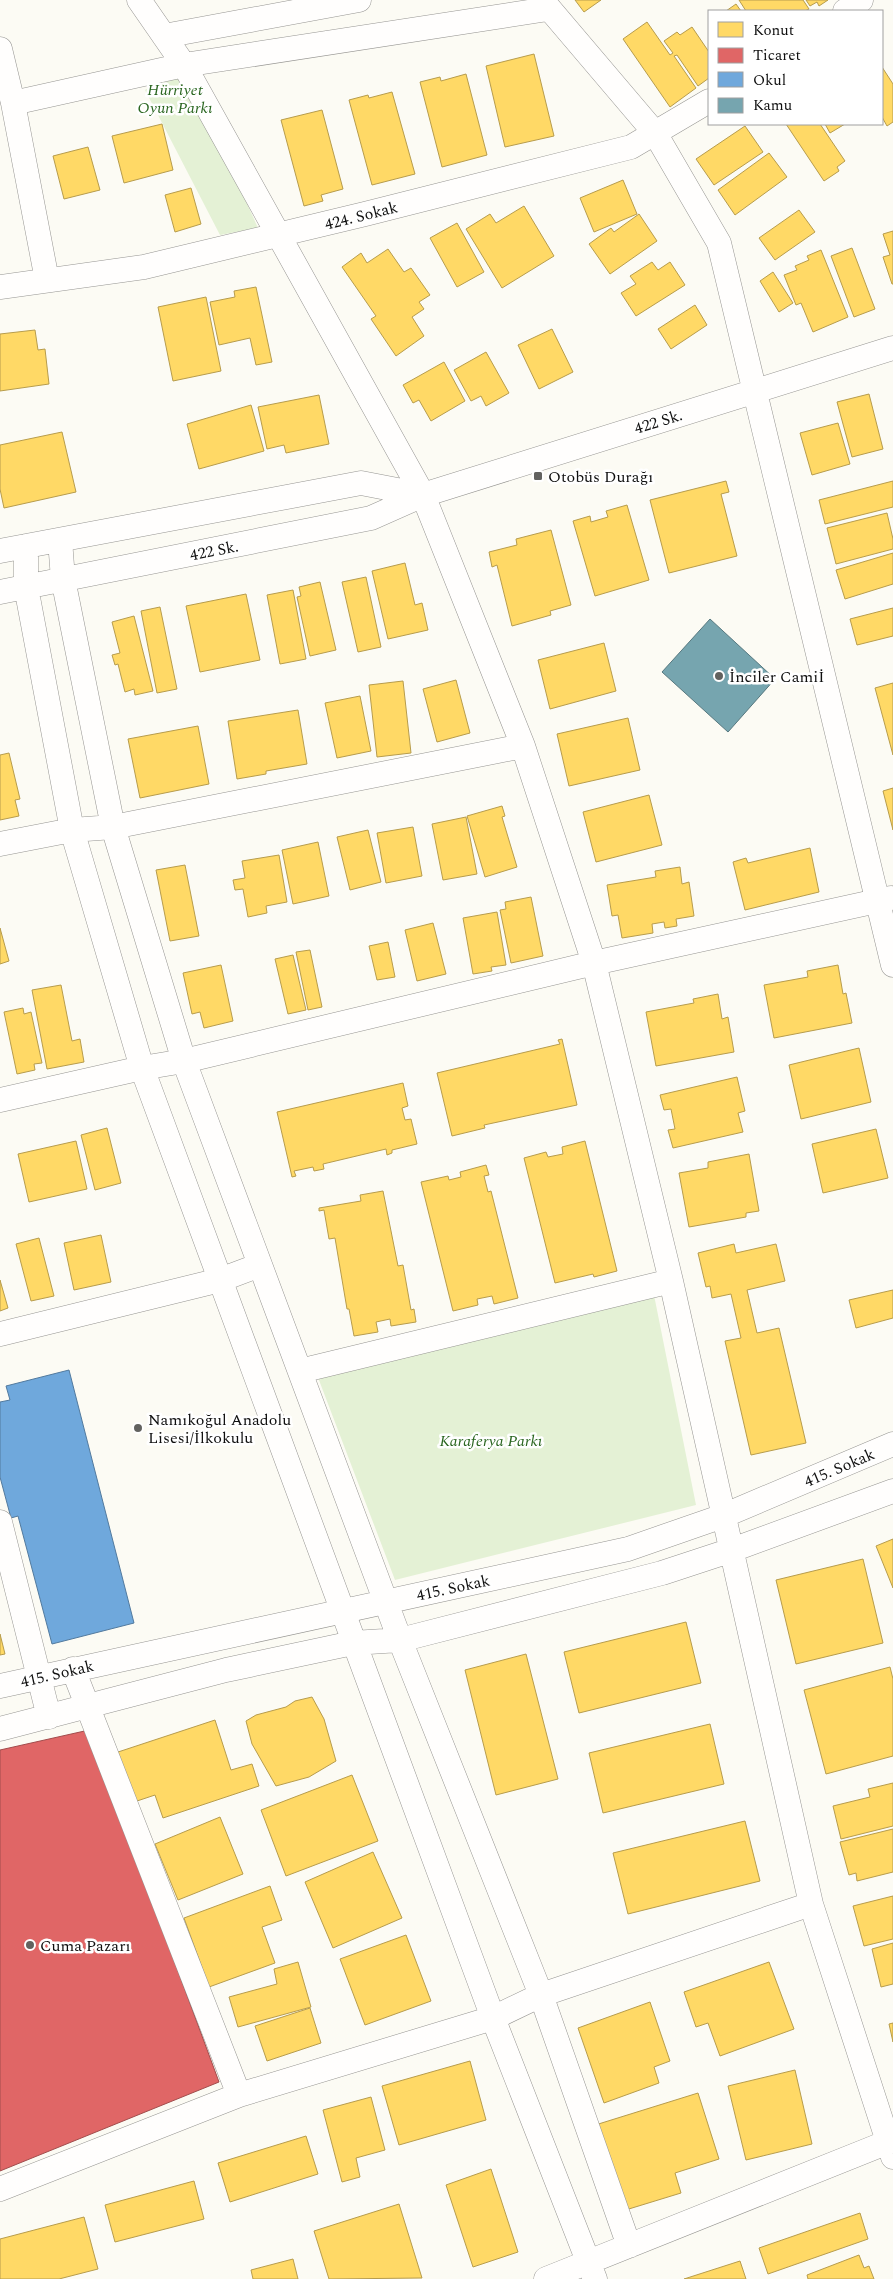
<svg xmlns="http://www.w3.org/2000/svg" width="893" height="2279" font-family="Spectral,serif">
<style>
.green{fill:#e4f1d5}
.homes{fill:#ffd966;stroke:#b79c4c}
.shops{fill:#e06666;stroke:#a14c4c}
.schools{fill:#6fa8dc;stroke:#527a9e}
.public{fill:#76a5af;stroke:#57787f}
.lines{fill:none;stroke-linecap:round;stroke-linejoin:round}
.street-casing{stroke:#969592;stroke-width:25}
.street{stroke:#fffefd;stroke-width:24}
.poi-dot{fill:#62625f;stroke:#fff;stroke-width:2}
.labels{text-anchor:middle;stroke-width:5;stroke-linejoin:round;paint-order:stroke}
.park-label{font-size:16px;font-style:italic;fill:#2a6620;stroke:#fff}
.street-label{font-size:16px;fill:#0f0f0f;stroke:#fff}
.poi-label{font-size:16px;fill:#0f0f0f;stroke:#fff;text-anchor:start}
</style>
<rect width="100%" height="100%" fill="#fcfbf4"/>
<path class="green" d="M184,65L258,228L220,235L145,90Z
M652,1285L696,1505L395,1580L314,1367Z"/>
<path class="homes" d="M575,0H601L584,12Z
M739,0H803L809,9L805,11H746Z
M806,0H828L819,6L817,2L810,6Z
M736,4L741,11H726Z
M647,22L670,55L673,53L664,41L677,32L680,35L692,27L709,52V78L698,86L677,55L674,56L696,88L670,107L623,39Z
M534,54L554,136L505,147L486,66Z
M882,67L893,84V122L887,126L882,117Z
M466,74L487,155L442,167L420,82L440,77L441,81Z
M392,92L415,174L372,185L349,100L368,95L369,98Z
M322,110L343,189L321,195L323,201L304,206L281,120Z
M162,124L173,170L124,183L112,136Z
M786,124H820L845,161L837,167L839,171L824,181Z
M825,124H845L830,133Z
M745,126L763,152L714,185L696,159Z
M88,147L100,190L64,199L53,156Z
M769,153L787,177L735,215L718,190Z
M623,180L637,214L594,232L580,198Z
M191,188L201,224L175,232L165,195Z
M524,206L554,256L502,288L466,229L490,214L496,223Z
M799,210L815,232L775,260L759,238Z
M639,214L657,241L610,274L589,244L611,228L614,232Z
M457,223L484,272L457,287L430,238Z
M893,231V284H892L883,257L890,255L883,234Z
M852,248L875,309L854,317L831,256Z
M388,249L404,272L411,268L430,295L419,302L424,309L412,317L424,336L396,356L371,319L376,316L342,267L361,253L367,263Z
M821,250L848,317L813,332L801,303L796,305L784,275L797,270L795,266L809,260L807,256Z
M652,262L658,270L670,262L685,285L636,316L621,293L636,284L630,276Z
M773,272L793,303L779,312L760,281Z
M256,287L272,362L256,365L250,338L219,345L210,302L235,297L234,291Z
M206,297L221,371L173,381L158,307Z
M695,305L707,325L671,349L658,329Z
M552,329L573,372L539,389L518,345Z
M35,330L38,350L45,349L49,384L0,391V334Z
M486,352L509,393L486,406L481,396L471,401L454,370Z
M444,362L465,401L431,421L419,400L413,403L403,385Z
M869,394L883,449L852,457L837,402Z
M319,395L329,444L286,453L284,445L267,449L258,407Z
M251,405L264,451L199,469L187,424Z
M838,423L850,464L812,475L800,433Z
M62,432L76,492L4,508L0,489V445Z
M726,481L729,492L721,494L737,556L669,573L650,500Z
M893,481V507L825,524L819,500Z
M627,505L649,580L595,596L573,521L590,516L591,522L608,517L606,511Z
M887,513L893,539V549L836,564L827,528Z
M551,530L571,605L550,611L551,615L512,626L497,565L492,567L489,552L517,545L516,539Z
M893,553V584L845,599L836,570Z
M405,563L415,605L422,603L428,630L388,639L372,571Z
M366,577L381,647L358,652L342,582Z
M320,582L336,650L310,656L297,597L301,596L299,587Z
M293,590L306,659L280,664L267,595Z
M246,594L260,660L200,672L186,606Z
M160,607L177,689L157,693L141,611Z
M893,608V636L857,645L850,619Z
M134,616L153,691L135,695L134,689L125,692L118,664L115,665L112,655L120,653L112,622Z
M604,643L616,691L550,709L538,660Z
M456,680L470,733L437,742L423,689Z
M403,681L411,753L377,757L369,685Z
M893,683V755L875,688Z
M360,696L371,751L337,758L325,703Z
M298,710L307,764L266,771V774L237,779L228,721Z
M628,718L640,770L569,786L557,734Z
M198,726L209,784L140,798L128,739Z
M9,753L20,799L15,800L19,816L0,820V755Z
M893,788V830L883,791Z
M649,795L662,845L596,862L583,812Z
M502,806L505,816L502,817L517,867L485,877L467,816Z
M466,817L477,874L443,880L432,824Z
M413,827L422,876L386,883L377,833Z
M368,830L381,882L350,890L337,837Z
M318,842L329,896L293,904L282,850Z
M810,848L819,892L745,910L733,862L746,858L748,863Z
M279,855L287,902L266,906L267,913L248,917L243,889L235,890L233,880L245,878L242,861Z
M185,865L199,936L170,941L156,870Z
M680,867L682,884L689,882L694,916L676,919L677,926L665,928L664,922L652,924L653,933L622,938L618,915L612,916L607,885L656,877L655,871Z
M531,897L543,956L511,963L500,910L506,909L505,902Z
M497,912L506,965L491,967L492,971L473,974L463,918Z
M433,923L446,974L417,981L405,930Z
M0,928L9,961L0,964Z
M388,942L395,977L377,980L369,946Z
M310,950L322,1007L308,1010L296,952Z
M293,955L306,1010L288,1014L275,959Z
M221,965L233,1021L204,1028L200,1012L192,1014L183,973Z
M838,965L843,994L846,993L852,1023L774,1038L764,985L808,977L807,971Z
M61,985L72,1041L80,1039L84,1062L47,1069L32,990Z
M718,994L722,1019L728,1017L734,1052L656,1066L646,1012L694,1003L693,999Z
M23,1008L24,1014L31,1012L42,1063L34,1064L35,1070L17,1074L4,1012Z
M562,1039L577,1105L484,1125L485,1128L452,1136L437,1073L560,1044L558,1040Z
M859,1048L871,1102L801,1119L789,1065Z
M737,1077L745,1111L738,1113L743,1132L673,1148L668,1130L675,1129L671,1109L664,1110L660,1095Z
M403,1083L408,1106L402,1108L405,1120L411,1119L417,1144L392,1150V1153L387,1155L386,1149L323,1164L324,1169L314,1171L313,1167L294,1171L296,1176L292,1177L277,1112Z
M107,1128L121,1183L95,1190L81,1135Z
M876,1129L888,1178L823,1193L812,1144Z
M76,1141L87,1189L29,1202L18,1154Z
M585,1141L617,1271L594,1277L593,1274L555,1283L524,1158L546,1152L548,1157L563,1154L562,1147Z
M749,1154L759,1211L746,1213V1217L689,1227L679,1173L708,1168V1162Z
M486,1165L489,1175L484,1176L488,1192L491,1191L518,1298L494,1304L492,1296L477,1299L478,1305L453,1311L421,1182L448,1176L449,1180L461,1177L460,1172Z
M383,1191L398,1266L403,1265L411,1310L414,1309L416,1322L391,1326L390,1319L376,1322L378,1332L354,1336L349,1309H347L335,1238L329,1239L324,1210L319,1211V1208L361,1201L360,1195Z
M101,1235L111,1282L74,1290L64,1243Z
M39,1238L54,1296L31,1301L16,1244Z
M734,1244L736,1253L776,1244L785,1281L747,1290L757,1333L779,1328L806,1443L751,1455L725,1341L741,1338L731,1294L712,1298L710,1286L706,1287L698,1253Z
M0,1280L8,1308L0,1311Z
M893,1290V1318L856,1328L849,1300Z
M893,1539V1588L876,1546Z
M863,1559L883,1643L796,1664L776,1580Z
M686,1622L701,1683L579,1713L564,1652Z
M0,1634L5,1654L0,1655Z
M526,1654L558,1779L496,1795L465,1670Z
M890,1667L893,1679V1756L826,1774L804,1690Z
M312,1697L324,1719L336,1761L309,1777L276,1786L252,1744L246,1721L256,1715L286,1707L295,1701Z
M215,1720L231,1770L252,1764L259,1786L163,1818L155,1795L128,1804L112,1754Z
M710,1724L724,1784L603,1813L589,1753Z
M352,1775L378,1841L286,1876L261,1810Z
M893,1783V1826L841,1839L833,1806L870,1797L868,1789Z
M220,1817L243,1874L178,1900L155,1844Z
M745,1821L760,1881L628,1914L613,1853Z
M893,1829V1872L857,1881L856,1873L849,1875L840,1842Z
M373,1852L402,1918L333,1948L305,1882Z
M270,1886L282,1920L262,1927L275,1963L209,1987L184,1918Z
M893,1896V1939L864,1946L853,1906Z
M406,1935L431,2001L365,2025L340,1959Z
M893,1943V1984L881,1987L872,1949Z
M298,1962L311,2007L238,2027L229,1997L277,1984L274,1969Z
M769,1962L794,2029L720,2056L708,2023L696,2027L684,1992Z
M650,2002L670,2061L654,2067L659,2083L604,2103L578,2028Z
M310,2008L321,2043L267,2061L255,2026Z
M893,2023V2042L889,2024Z
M470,2061L486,2120L399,2145L382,2086Z
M795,2070L812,2144L746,2160L728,2086Z
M698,2093L719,2159L675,2173L681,2193L619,2212L592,2126Z
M371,2097L385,2150L356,2158L360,2177L342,2182L323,2110Z
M306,2136L318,2174L230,2202L218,2163Z
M491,2169L518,2252L473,2267L446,2185Z
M194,2181L204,2219L115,2242L105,2205Z
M399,2204L422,2278L329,2279L314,2231Z
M860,2213L868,2239L768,2274L759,2248Z
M84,2217L98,2269L59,2279H0V2239Z
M859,2255L864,2268L869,2266L874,2279H808L807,2275Z
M293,2259L298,2279H253L251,2270Z
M740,2261L746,2279H684Z"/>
<path class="shops" d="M89,1730L219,2082L0,2171V1750Z"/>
<path class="schools" d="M69,1370L134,1623L52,1644L18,1516L11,1518L0,1477V1402L10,1400L6,1386Z"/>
<path class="public" d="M710,619L775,679L728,732L662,672Z"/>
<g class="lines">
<g class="street-casing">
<path id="street" d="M139,0L184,65L423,495L523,746L594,963L671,1281L811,1904L893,2157
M542,0L655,133L719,243L893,965
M845,11L861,0
M164,36L359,0
M0,49L13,103L47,280
M13,103L184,65L548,9
M0,287L144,267L365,214L631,147L709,101
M60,540L63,579L113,827L184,1061L400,1640L541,1995L629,2246
M26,546V587L72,830L142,1068L493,2018L595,2279
M0,551L361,483L423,495
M0,592L371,518L423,495L893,348
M0,844L72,830L113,827L523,746
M0,1100L142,1068L184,1061L594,963L891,898
M0,1334L220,1280L260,1265
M300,1371L671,1281
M0,1522L49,1717
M73,1669L239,2095
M0,1686L628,1549L723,1516L893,1444
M0,1729L226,1670L353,1643L400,1640L662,1573L732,1550L893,1491
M0,2189L239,2095L493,2018L541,1995L811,1904
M546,2279L893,2140"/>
</g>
<use href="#street" class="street"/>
</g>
<g class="poi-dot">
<rect x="533" y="471" width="10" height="10" rx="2.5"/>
<circle cx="719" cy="676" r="5"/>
<circle cx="138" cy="1428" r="5"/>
<circle cx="30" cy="1945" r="5"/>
</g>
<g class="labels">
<g class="park-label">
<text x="175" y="95">Hürriyet<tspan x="175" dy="18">Oyun Parkı</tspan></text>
<text x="491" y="1446">Karaferya Parkı</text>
</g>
<g class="street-label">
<text transform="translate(361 215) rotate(-14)" y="6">424. Sokak</text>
<text transform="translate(658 421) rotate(-17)" y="6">422 Sk.</text>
<text transform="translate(214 550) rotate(-11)" y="6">422 Sk.</text>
<text transform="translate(839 1467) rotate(-23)" y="6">415. Sokak</text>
<text transform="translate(453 1587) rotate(-12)" y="6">415. Sokak</text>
<text transform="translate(57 1673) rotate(-13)" y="6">415. Sokak</text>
</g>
<g class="poi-label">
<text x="548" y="482">Otobüs Durağı</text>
<text x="729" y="682">İnciler Camiİ</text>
<text x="148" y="1425">Namıkoğul Anadolu<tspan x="148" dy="18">Lisesi/İlkokulu</tspan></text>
<text x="40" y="1951">Cuma Pazarı</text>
</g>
</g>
<rect x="708" y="10" width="175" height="115" fill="#ffffff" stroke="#9f9f9f"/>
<rect x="718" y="22" width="25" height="15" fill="#ffd966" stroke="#9f9f9f"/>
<text x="753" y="35" font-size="15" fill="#0f0f0f">Konut</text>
<rect x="718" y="48" width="25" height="15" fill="#e06666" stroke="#9f9f9f"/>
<text x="753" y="60" font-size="15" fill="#0f0f0f">Ticaret</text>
<rect x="718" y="72" width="25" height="15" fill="#6fa8dc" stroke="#9f9f9f"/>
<text x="753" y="85" font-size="15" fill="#0f0f0f">Okul</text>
<rect x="718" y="98" width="25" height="15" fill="#76a5af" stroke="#9f9f9f"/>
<text x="753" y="110" font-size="15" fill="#0f0f0f">Kamu</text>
</svg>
